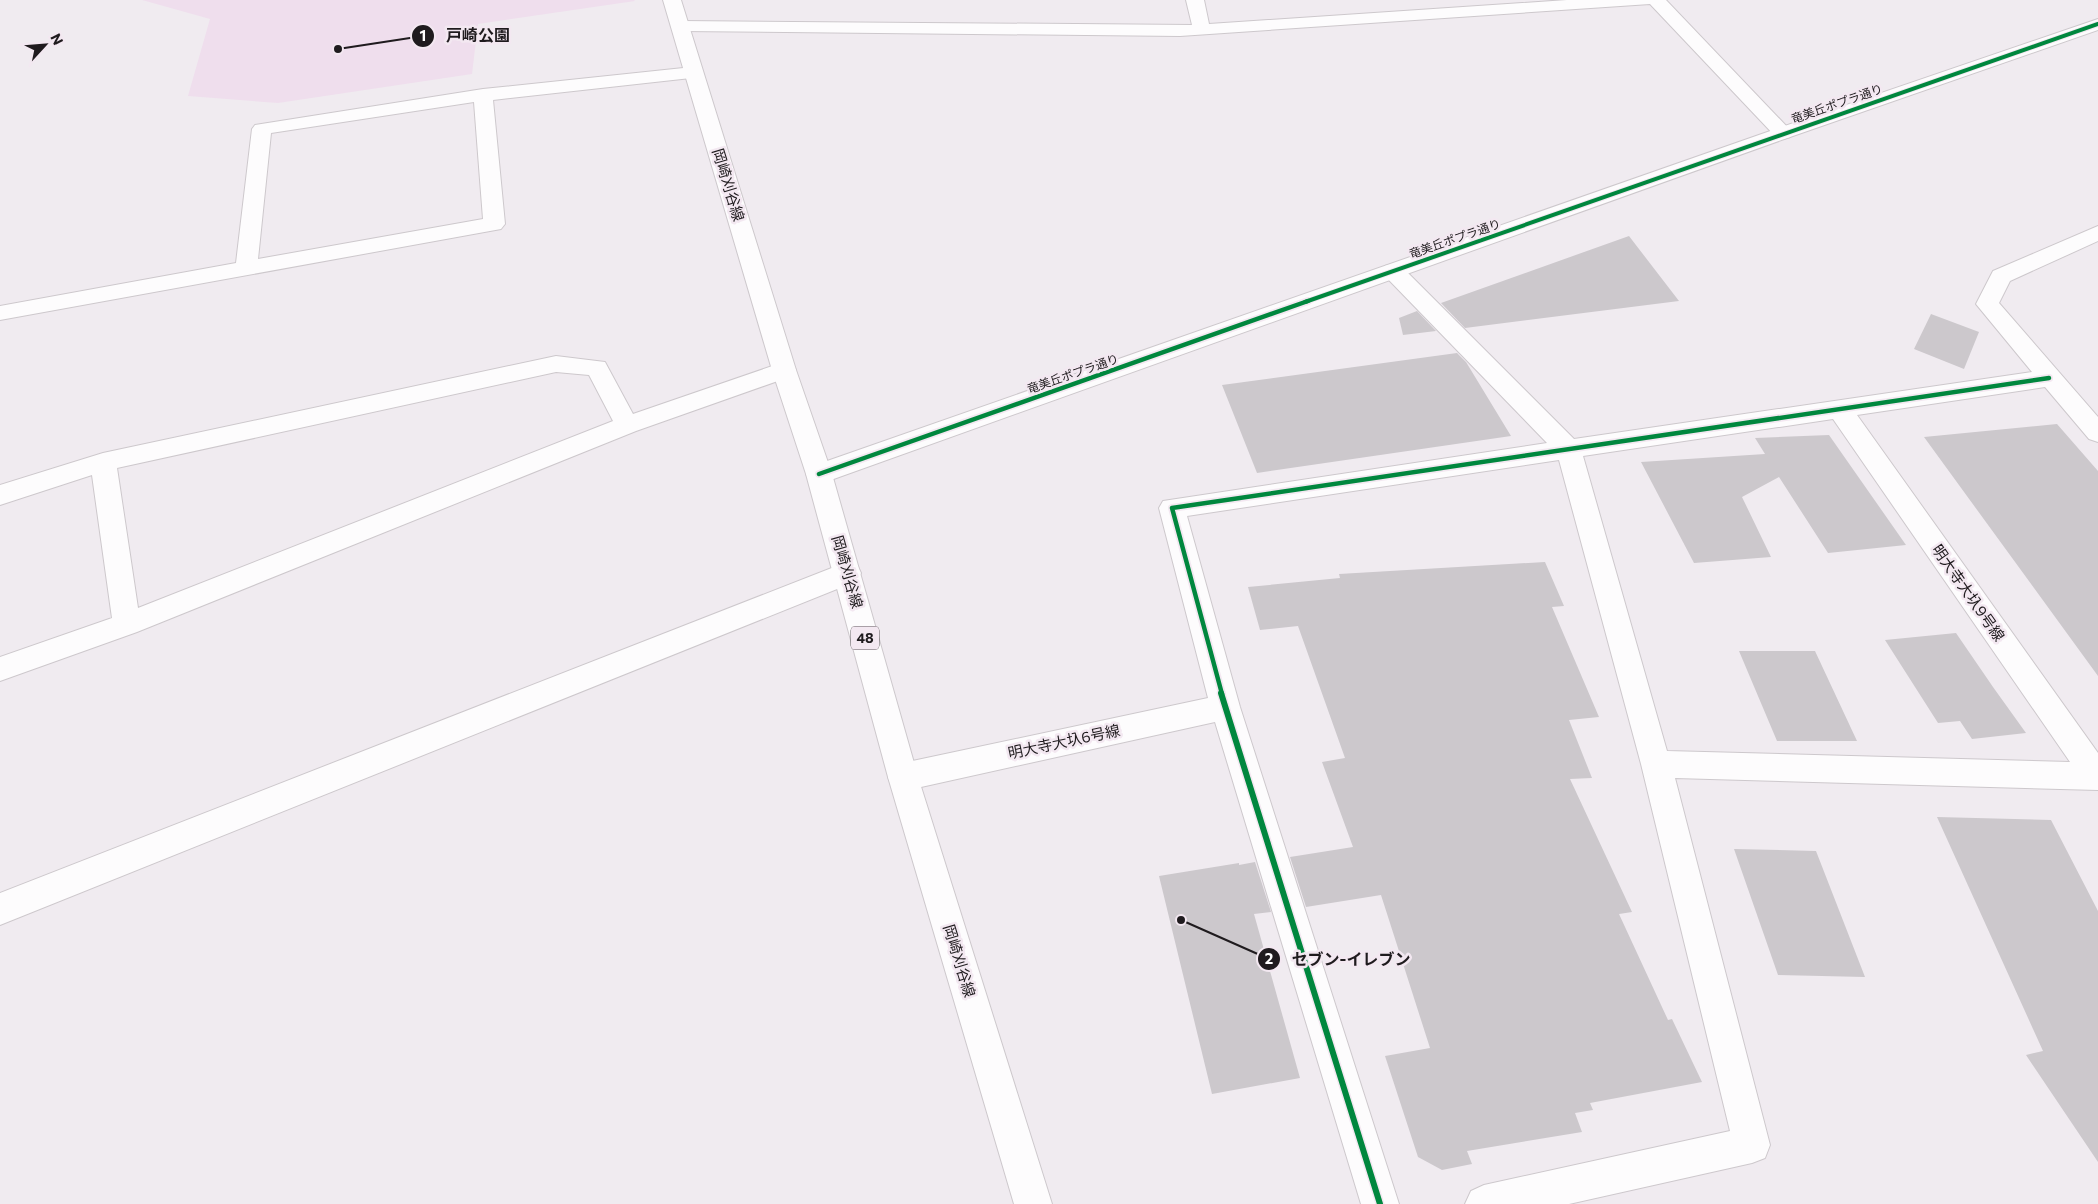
<svg xmlns="http://www.w3.org/2000/svg" width="2098" height="1204" font-family="Commissioner,'Noto Sans JP',sans-serif">
<style>
.green{fill:#efdeed}
.building{fill:#ccc8cc}
.lines{fill:none;stroke-linecap:round;stroke-linejoin:round}
.minor-casing{stroke:#cdc8cc;stroke-width:2}
.tertiary-casing{stroke:#cdc8cc;stroke-width:2}
.primary-casing{stroke:#cdc8cc;stroke-width:2}
.minor{fill:#fdfcfd;fill-rule:evenodd}
.tertiary{fill:#fdfcfd;fill-rule:evenodd}
.primary{fill:#fdfcfd;fill-rule:evenodd}
.cycleway-far2-casing{stroke:#f3e8f1;stroke-width:6}
.cycleway-far1-casing{stroke:#f3e8f1;stroke-width:8}
.cycleway-casing{stroke:#f3e8f1;stroke-width:9}
.cycleway-far2{stroke:#00873e;stroke-width:4}
.cycleway-far1{stroke:#00873e;stroke-width:4.5}
.cycleway{stroke:#00873e;stroke-width:6}
.labels{text-anchor:middle;stroke-width:5;stroke-linejoin:round;paint-order:stroke}
.far-street-label{font-size:12px;fill:#1f1b1e;stroke:#f3e8f1}
.shield{fill:#f3e8f1;stroke:#5f585d;stroke-width:1}
.shield-label{font-size:14px;font-weight:bold;fill:#1f1b1e}
.street-label{font-size:15px;fill:#1f1b1e;stroke:#f3e8f1}
.leader{fill:none;stroke:#1f1b1e;stroke-width:2}
.callout-dot{fill:#1f1b1e;stroke:#f3e8f1;stroke-width:2}
.mark-label{font-size:15px;text-anchor:middle;font-weight:bold;fill:#fff}
.callout-label{font-size:16px;text-anchor:middle;font-weight:bold;fill:#1f1b1e;stroke:#f3e8f1;stroke-width:5;stroke-linejoin:round;paint-order:stroke}
</style>
<rect width="100%" height="100%" fill="#f0ebf0"/>
<path class="green" d="M142,0H634L635,1L478,24L472,74L278,103L188,96L210,19Z"/>
<path class="building" d="M1629,236L1679,301L1465,328L1441,303Z
M1417,311L1436,331L1403,335L1399,318Z
M1931,314L1979,332L1964,369L1914,349Z
M1457,353L1466,362L1511,436L1257,473L1222,385Z
M2057,424L2098,471V676L1924,437Z
M1829,435L1906,545L1828,553L1779,477L1742,497L1771,557L1694,563L1641,462L1765,454L1755,438Z
M1545,562L1564,606L1552,607L1599,717L1569,720L1592,778L1570,779L1632,912L1619,914L1668,1020L1672,1019L1702,1082L1590,1103L1593,1110L1575,1113L1582,1132L1467,1151L1472,1164L1442,1170L1418,1157L1385,1056L1430,1048L1381,895L1306,907L1290,857L1353,847L1322,762L1345,758L1298,626L1260,630L1248,587L1340,578L1339,574Z
M1956,633L1993,687L2026,733L1972,739L1960,721L1938,723L1885,640Z
M1739,651H1815L1857,741H1777Z
M1937,817L2051,820L2098,911V1162L2026,1055L2043,1051Z
M1734,849L1816,851L1865,977L1778,975Z
M1255,862L1271,912L1254,914L1300,1078L1212,1094L1159,876L1239,863V865Z"/>
<g class="lines">
<g class="minor-casing">
<path id="minor" d="M1186,0H1204L1209,24L1567,0H1666L1793,133L1790,137L1783,139L1776,137L1650,4L1180,36L681,31L675,30L672,26L675,22L681,21L1192,25Z
M693,67L700,69L702,73L700,77L493,100L505,224L501,229L0,320V306L236,263L252,129L255,125L483,89ZM474,102L483,219L258,259L271,133Z
M2098,226V241L2010,281L1999,303L2098,417V442L2089,439L2045,387L1857,415L2098,753V790L1675,778L1770,1145L1765,1158L1752,1163L1569,1204H1465L1471,1191L1484,1185L1730,1131L1641,764L1559,460L1187,516L1240,707L1399,1204H1361L1215,722L903,791L892,787L888,777L892,767L903,763L1208,698L1159,508L1163,501L1547,443L1385,276L1382,271L1385,266L1393,264L1401,266L1574,439L2032,372L1976,304L1993,271ZM1833,419L2070,762L1667,751L1583,456Z
M556,356L605,362L633,414L784,362L792,364L796,370L792,376L636,431L137,632L0,681V657L112,618L92,475L0,505V485L103,453ZM556,372L589,375L613,421L138,608L117,468Z
M847,562L857,565L861,573L857,581L0,925V893Z"/>
</g>
<g class="tertiary-casing">
<path id="tertiary" d="M2098,19V30L1790,137L828,481L819,483L810,481L806,474L810,467L1776,129Z"/>
</g>
<g class="primary-casing">
<path id="primary" d="M663,0H681L796,370L832,474L918,777L1052,1204H1014L888,777L806,474L772,370Z"/>
</g>
<use href="#minor" class="minor"/>
<use href="#tertiary" class="tertiary"/>
<use href="#primary" class="primary"/>
<g class="cycleway-far2-casing">
<path id="cycleway-far2" d="M1305,302L2098,24"/>
</g>
<g class="cycleway-far1-casing">
<path id="cycleway-far1" d="M819,474L1308,301
M1222,694L1172,508L2049,378"/>
</g>
<g class="cycleway-casing">
<path id="cycleway" d="M1221,693L1380,1204"/>
</g>
<use href="#cycleway-far2" class="cycleway-far2"/>
<use href="#cycleway-far1" class="cycleway-far1"/>
<use href="#cycleway" class="cycleway"/>
</g>
<g class="labels">
<g class="far-street-label">
<text transform="translate(1837 104) rotate(-19)" y="4">竜美丘ポプラ通り</text>
<text transform="translate(1455 239) rotate(-19)" y="4">竜美丘ポプラ通り</text>
<text transform="translate(1073 374) rotate(-19)" y="4">竜美丘ポプラ通り</text>
</g>
<rect class="shield" x="851" y="626.5" width="28" height="23" rx="4"/>
<g class="shield-label">
<text x="865" y="643">48</text>
</g>
<g class="street-label">
<text transform="translate(728 185) rotate(73)" y="5">岡崎刈谷線</text>
<text transform="translate(847 572) rotate(74)" y="5">岡崎刈谷線</text>
<text transform="translate(1968 593) rotate(55)" y="5">明大寺大圦9号線</text>
<text transform="translate(1064 742) rotate(-12)" y="5">明大寺大圦6号線</text>
<text transform="translate(959 961) rotate(73)" y="5">岡崎刈谷線</text>
</g>
</g>
<path class="leader" d="M338 49L423 36M1181 920L1269 959"/>
<g class="callout-dot">
<circle cx="338" cy="49" r="5"/>
<circle cx="1181" cy="920" r="5"/>
<circle cx="423" cy="36" r="12"/>
<circle cx="1269" cy="959" r="12"/>
</g>
<g class="mark-label">
<text x="423" y="41">1</text>
<text x="1269" y="964">2</text>
</g>
<g class="callout-label">
<text x="478" y="41">戸崎公園</text>
<text x="1351" y="965">セブン-イレブン</text>
</g>
<g transform="translate(45 45) rotate(64)" stroke="#f3e8f1" stroke-width="4" paint-order="stroke">
<path d="M0-4L9 19L0 12L-9 19Z" fill="#1f1b1e"/>
<text y="-8" font-size="14" font-weight="bold" text-anchor="middle" fill="#1f1b1e">N</text>
</g>
</svg>
